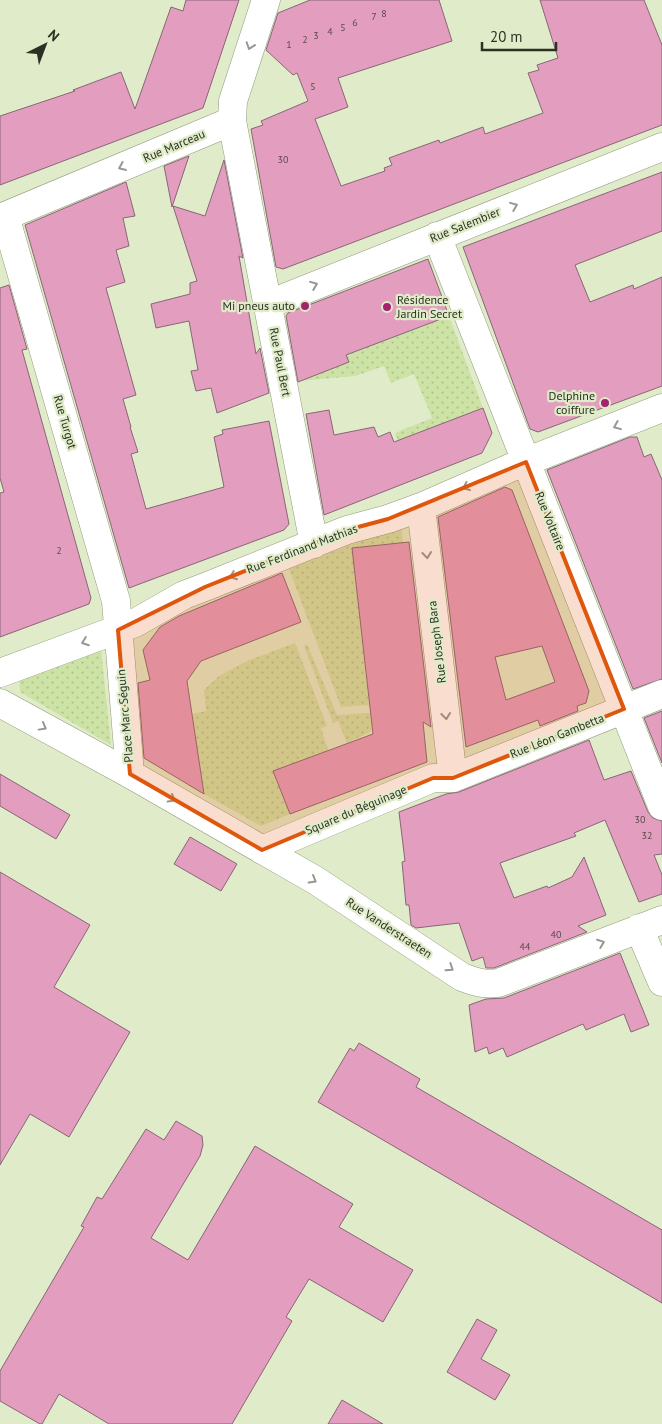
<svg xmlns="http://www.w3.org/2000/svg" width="662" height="1424" font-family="'PT Sans',sans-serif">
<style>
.grass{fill:url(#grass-dots)}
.building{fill:#e39dbf;stroke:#876776;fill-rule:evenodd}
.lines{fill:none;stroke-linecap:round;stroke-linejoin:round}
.minor-casing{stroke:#909b7b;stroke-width:29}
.minor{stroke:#fff;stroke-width:28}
.oneway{stroke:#969891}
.marked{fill:#df570d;fill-opacity:0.2;stroke:#df570d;stroke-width:4;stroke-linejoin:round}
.poi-dot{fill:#a32271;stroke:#e0ecc9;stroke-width:2}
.labels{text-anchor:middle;stroke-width:4.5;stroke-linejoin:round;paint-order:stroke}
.number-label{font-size:10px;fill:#5a4b4a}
.street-label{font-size:12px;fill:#2c3023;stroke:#e0ecc9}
.poi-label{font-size:12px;fill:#2c3023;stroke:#e0ecc9;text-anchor:end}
</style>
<defs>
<pattern id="grass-dots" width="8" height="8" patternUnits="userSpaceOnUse" patternTransform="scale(1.25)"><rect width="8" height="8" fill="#cde2a5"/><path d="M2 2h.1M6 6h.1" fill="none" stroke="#b0c28e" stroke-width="1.8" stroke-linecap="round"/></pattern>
</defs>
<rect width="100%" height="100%" fill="#e0ecc9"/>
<path class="grass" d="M449,316L483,408L398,441L395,433L432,418L414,374L391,383L384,366L355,376L299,381L349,362L346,355Z
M401,525L403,543L352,548L369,705L341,707L289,569Z
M295,643L327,726L321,728L328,750L274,771L290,814L261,826L204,794L192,714L206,711L204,690L219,676L247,661Z
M307,644L337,715L370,713L372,731L347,743L338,721L333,723L304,646Z
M101,649L111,745L20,692L19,676Z"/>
<path class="building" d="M186,0H239L203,108L0,185V116L75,91L73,90L121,72L135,109L171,7L183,11Z
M310,0H439L452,41L338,78L348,107L315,119L341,186L385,171L384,168L392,165L389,158L439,140L440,143L483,127L485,134L543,113L528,73L539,70L537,65L558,58L540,0H644L662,45V125L283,269L276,267L251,129L263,125L261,121L308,101L297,73L293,75L266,50L278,13Z
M189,156L172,207L164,166Z
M224,160L243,258L239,256L256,354L260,348L269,393L217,413L211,388L196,391L191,371L198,370L189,321L156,328L151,304L190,294V283L197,281L173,206L205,216Z
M662,172V231L575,265L590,302L633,285L634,289L662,277V386L538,432L530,429L463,247Z
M126,182L135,216L123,218L129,246L116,250L125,282L106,288L136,395L123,399L131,427H130L138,452L131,454L146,509L224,487L214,437L223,434L222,430L269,421L289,524L284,530L129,588L25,225Z
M428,259L449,316L346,355L349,362L298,382L286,316L288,313Z
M9,285L27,349L22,350L91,598L89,604L0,637V493L4,492L0,478V288Z
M483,408L492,433L482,453L324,515L306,414L329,410L334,435L374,427L378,437L390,432L394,442Z
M630,437H637L644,457L651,454L662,480V679L633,689L547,470Z
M505,487L512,490L589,691L586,703L577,706L578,711L540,726L538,720L466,747L438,517ZM542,646L555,682L506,700L495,657Z
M409,542L431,727L423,722L427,762L290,814L273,771L373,734L352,548Z
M282,573L301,622L201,661L187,681L204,794L144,758L138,683L150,680L143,650L160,627L179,616Z
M662,711V763L644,718Z
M589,740L604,780L631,771L648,812L653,818L662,821V854L654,855L662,875V894L639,902L605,820L574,833L576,836L500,863L514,898L547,886L548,888L572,877L584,857L606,915L578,926L587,932L494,968H486L483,957L472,961L459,923L416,928L411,925L409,905H406L402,862L405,861L399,812L446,794L459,792Z
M0,774L70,815L56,839L0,806Z
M190,837L237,864L221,891L174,864Z
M0,872L90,925L54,987L130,1032L69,1137L30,1114L0,1165Z
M620,953L649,1025L631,1032L624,1014L586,1030L583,1024L507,1057L503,1048L489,1054L487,1047L475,1052L469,1005L486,999L504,998Z
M359,1043L420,1079L416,1087L662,1230V1303L318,1102L350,1048L354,1051Z
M176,1121L202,1136L203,1145L200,1156L151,1238L188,1260L255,1146L353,1204L339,1227L413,1270L383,1322L309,1279L286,1317L292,1321L232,1424H109L59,1394L42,1424H40L0,1401V1371L84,1227L81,1226L97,1197L102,1199L146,1129L164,1140Z
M477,1319L497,1330L481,1359L510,1375L495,1400L447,1372Z
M342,1400L383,1424H328Z"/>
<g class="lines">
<g class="minor-casing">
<path id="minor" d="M232,121L314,544
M5,216L116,601L130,774
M0,221L5,216L232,121L233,101L266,0
M437,236L662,806
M269,304L662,147
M421,507L453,778
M0,673L135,623L184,595L205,587L347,530L388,519L421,507L510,468L662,408
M0,703L130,774L315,880L462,977C475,982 484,985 498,983L662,920
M262,850L433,778H453L662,694
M639,928L662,982"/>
</g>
<use href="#minor" class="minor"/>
</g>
<defs><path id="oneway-chevron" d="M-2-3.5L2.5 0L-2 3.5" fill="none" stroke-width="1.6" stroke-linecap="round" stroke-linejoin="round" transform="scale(1.25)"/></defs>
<g class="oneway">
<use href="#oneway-chevron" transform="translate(250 46) rotate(109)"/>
<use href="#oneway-chevron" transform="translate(122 167) rotate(157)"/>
<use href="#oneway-chevron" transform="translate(514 206) rotate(-22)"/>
<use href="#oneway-chevron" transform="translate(314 285) rotate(-22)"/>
<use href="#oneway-chevron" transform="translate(617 426) rotate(158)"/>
<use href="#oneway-chevron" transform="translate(466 487) rotate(156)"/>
<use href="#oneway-chevron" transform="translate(427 555) rotate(83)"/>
<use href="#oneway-chevron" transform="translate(233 576) rotate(159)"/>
<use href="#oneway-chevron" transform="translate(85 642) rotate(160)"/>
<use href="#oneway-chevron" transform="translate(446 716) rotate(83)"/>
<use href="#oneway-chevron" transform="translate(43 727) rotate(29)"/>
<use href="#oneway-chevron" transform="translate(172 799) rotate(30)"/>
<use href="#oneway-chevron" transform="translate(313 880) rotate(30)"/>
<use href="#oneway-chevron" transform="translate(601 943) rotate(-21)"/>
<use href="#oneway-chevron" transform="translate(450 968) rotate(34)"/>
</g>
<path class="marked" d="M526,462L624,709L453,778H433L262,850L130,774L118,630L205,587L347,530L388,519Z"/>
<g class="poi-dot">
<circle cx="305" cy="306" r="5"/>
<circle cx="387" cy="307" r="5"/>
<circle cx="605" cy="403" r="5"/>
</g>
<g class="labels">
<g class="number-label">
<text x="384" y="17">8</text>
<text x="374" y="20">7</text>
<text x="355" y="26">6</text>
<text x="343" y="31">5</text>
<text x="330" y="35">4</text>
<text x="316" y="39">3</text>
<text x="305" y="43">2</text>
<text x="289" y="48">1</text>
<text x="313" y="90">5</text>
<text x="283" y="163">30</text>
<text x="59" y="554">2</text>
<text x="640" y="823">30</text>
<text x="647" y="839">32</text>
<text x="556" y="938">40</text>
<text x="525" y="950">44</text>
</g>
<g class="street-label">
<text transform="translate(174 146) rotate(-23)" y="4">Rue Marceau</text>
<text transform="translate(465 225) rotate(-22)" y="4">Rue Salembier</text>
<text transform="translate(280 362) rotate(79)" y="4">Rue Paul Bert</text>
<text transform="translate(65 422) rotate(74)" y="4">Rue Turgot</text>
<text transform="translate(550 521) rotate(68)" y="4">Rue Voltaire</text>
<text transform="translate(302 549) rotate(-21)" y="4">Rue Ferdinand Mathias</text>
<text transform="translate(437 642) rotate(-97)" y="4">Rue Joseph Bara</text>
<text transform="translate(125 716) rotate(-95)" y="4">Place Marc Séguin</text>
<text transform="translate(557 736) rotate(-22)" y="4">Rue Léon Gambetta</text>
<text transform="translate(356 810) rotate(-23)" y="4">Square du Béguinage</text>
<text transform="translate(389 928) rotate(33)" y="4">Rue Vanderstraeten</text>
</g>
<g class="poi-label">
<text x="397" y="304" text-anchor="start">Résidence<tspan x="397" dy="14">Jardin Secret</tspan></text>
<text x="295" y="310">Mi pneus auto</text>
<text x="595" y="400">Delphine<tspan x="595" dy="14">coiffure</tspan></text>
</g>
</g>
<g transform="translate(45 45) rotate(42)" stroke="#e0ecc9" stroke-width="4" paint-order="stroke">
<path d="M0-4L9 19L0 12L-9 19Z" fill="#2c3023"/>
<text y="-8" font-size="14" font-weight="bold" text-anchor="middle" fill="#2c3023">N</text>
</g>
<path d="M482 42v8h74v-8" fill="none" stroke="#2c3023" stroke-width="2.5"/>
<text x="490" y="42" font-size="15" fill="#2c3023" stroke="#e0ecc9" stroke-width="4" paint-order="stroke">20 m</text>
</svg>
